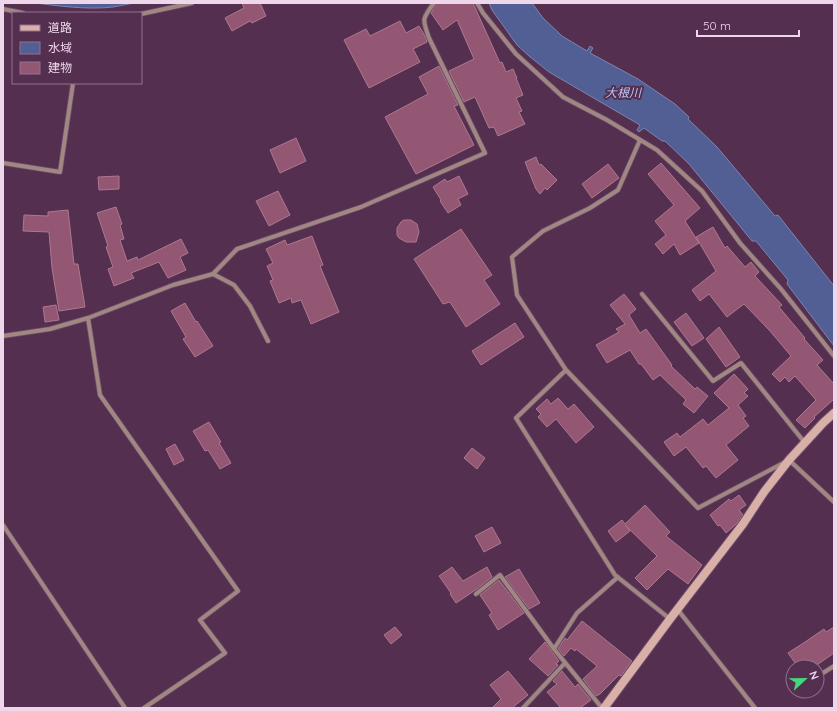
<svg xmlns="http://www.w3.org/2000/svg" width="837" height="711" font-family="Quicksand,'Noto Sans JP',sans-serif">
<style>
.water{fill:#515f95;stroke:#8083af}
.building{fill:#945773;stroke:#ad788f}
.lines{fill:none;stroke-linecap:round;stroke-linejoin:round}
.street-casing{stroke:#704d6c;stroke-width:5.5}
.secondary-casing{stroke:#704d6c;stroke-width:10}
.street{stroke:#a18782;stroke-width:4}
.secondary{stroke:#d9b0a7;stroke-width:8}
.labels{text-anchor:middle;stroke-width:4;stroke-linejoin:round;paint-order:stroke}
.water-label{font-size:12px;font-style:italic;fill:#b8c7f8;stroke:#542f50}
</style>
<rect width="100%" height="100%" fill="#542f50"/>
<path class="water" d="M35,3H135C127,4 120,6 113,7C87,10 60,6 35,3Z
M489,3H532L543,18L562,36L587,51L590,46L593,48L590,53L638,79L675,104L689,117L688,119L717,147L775,216L778,215L834,286V346L787,284L788,280L756,241H752L689,164L665,141H662L644,128L639,132L637,130L640,125L549,72L529,56L517,45L492,10Z"/>
<path class="building" d="M242,3H260L266,16L252,23L250,21L232,31L225,18L244,8Z
M437,3H473L500,63L502,62L506,72L513,69L517,78H516L523,95L516,98L522,111L519,112L525,124L498,136L494,127L489,128L475,97L464,102L449,71L474,59L457,20L443,30L431,13Z
M400,21L406,33L419,26L425,36L427,42L413,49L420,62L369,88L344,40L366,29L370,36Z
M439,66L458,105L454,106L474,145L416,174L385,117L428,94L419,77Z
M296,138L306,161L280,173L270,150Z
M536,157L539,165L541,164L557,180L547,190L545,188L540,194L536,189L525,162Z
M661,163L700,208L685,221L699,243L680,255L674,244L663,254L655,244L666,235L655,221L674,205L648,174Z
M608,164L619,178L592,198L582,184Z
M119,176V189L99,190L98,177Z
M459,176L468,194L458,199L461,205L448,213L440,201L441,200L433,187L445,179L447,182Z
M278,191L290,215L269,226L256,201Z
M116,207L122,224L120,225L124,239L120,240L127,261L137,257L138,260L181,239L188,253L180,257L186,270L168,278L159,262L131,273L134,278L114,286L108,269L113,267L106,247L108,246L97,213Z
M68,210L74,264H78L85,307L59,311L52,268L49,232L23,231L24,215L48,216V212Z
M404,220H411L417,224L419,232L416,242H406L399,238L397,235V228L401,222Z
M713,227L725,248L727,246L745,267L751,262L759,272L755,276L782,305L779,307L805,338L804,339L823,360L817,365L834,384V399L814,417L815,418L805,428L796,420L816,400L795,376L789,382L785,377L780,382L772,374L791,356L770,331L744,304L727,317L709,294L700,301L692,290L716,271L696,237Z
M461,229L492,275L484,280L500,304L466,327L450,302L443,304L414,259Z
M312,236L323,265L320,266L339,312L311,324L301,300L292,303L291,298L279,303L270,281L273,280L267,266L273,263L266,249L285,240L287,245Z
M624,294L636,309L629,315L640,333L646,329L672,365L671,366L695,389L697,387L708,396L694,413L683,404L686,400L660,375L653,380L641,364H639L630,350L607,363L596,345L619,332L616,329L625,324L610,305Z
M185,303L196,322L197,321L213,346L195,357L183,339L186,337L171,311Z
M56,305L59,320L45,322L43,307Z
M686,313L704,338L692,346L674,322Z
M515,323L524,337L481,365L472,351Z
M719,327L740,357L726,367L706,339Z
M734,374L748,389L744,393L748,396L738,405L746,416L743,418L749,426L726,445L738,460L716,478L706,466L703,468L686,447L674,456L664,442L677,433L680,437L703,419L708,425L729,408L714,393Z
M558,398L568,409L574,404L594,427L576,443L556,419L547,427L538,417L541,414L536,409L547,399L551,404Z
M209,422L221,442L219,443L231,463L220,469L208,450L205,451L193,431Z
M175,444L184,460L174,465L166,449Z
M472,448L485,458L477,469L464,458Z
M739,495L746,505L739,510L743,515L739,521L734,526L726,533L720,525L718,526L710,515L729,499L731,501Z
M645,505L670,532L666,536L702,565L688,584L668,569L647,590L635,578L657,556L625,525L630,531L616,542L608,531L622,520L625,524Z
M492,527L501,543L484,552L475,536Z
M452,567L463,581L487,567L492,577L477,589L456,603L450,594L451,593L439,576Z
M519,569L540,603L529,609L505,577Z
M499,580L524,613L498,630L489,615L492,613L480,595Z
M582,621L632,661L621,676L619,675L600,694L596,696L583,679L597,666L576,649L575,651L571,648L564,656L558,649L565,638L567,640Z
M395,627L402,635L391,644L384,635Z
M834,627V653L814,667H798L788,653L805,642L824,629L826,632Z
M545,642L559,661L556,664L558,665L548,676L529,659Z
M508,671L528,695L512,708H492L501,699L490,685Z
M562,671L575,687L578,684L591,700L580,708H561L547,692L557,684L553,681Z"/>
<g class="lines">
<g class="street-casing">
<path id="street" d="M477,3L483,13L516,54L563,97L607,120L657,150L702,191L740,243L781,289L834,356
M3,9L23,13
M141,14L192,3
M640,140L618,190L590,208L543,231L512,257L517,295L566,370L698,508L789,460L834,502
M3,163L60,172L73,83
M213,274L234,285L250,306L268,341
M642,294L713,381L741,363L805,443
M88,318L100,395L238,591L200,620L225,653L144,708
M3,336L50,329L88,318L173,285L213,274L237,249L361,207L485,153L429,38C422,19 422,19 434,3
M566,370L516,418L615,575L670,619
M3,525L125,708
M476,594L500,575L554,649
M678,610L755,708
M823,673L834,666
M523,708L565,663
M602,708L554,649L577,613L618,577"/>
</g>
<g class="secondary-casing">
<path id="secondary" d="M604,708L670,619L743,524L764,492L789,460L823,423L834,413"/>
</g>
<use href="#street" class="street"/>
<use href="#secondary" class="secondary"/>
</g>
<g class="labels">
<g class="water-label">
<text x="623" y="97">大根川</text>
</g>
</g>
<rect width="837" height="711" fill="none" stroke="#efd7eb" stroke-width="8"/>
<rect x="12" y="12" width="130" height="72" fill="#542f50" stroke="#92728e"/>
<rect x="20" y="25" width="20" height="6" fill="#d9b0a7" stroke="#92728e"/>
<text x="48" y="32" font-size="12" fill="#efd7eb">道路</text>
<rect x="20" y="42" width="20" height="12" fill="#515f95" stroke="#92728e"/>
<text x="48" y="52" font-size="12" fill="#efd7eb">水域</text>
<rect x="20" y="62" width="20" height="12" fill="#945773" stroke="#92728e"/>
<text x="48" y="72" font-size="12" fill="#efd7eb">建物</text>
<g transform="translate(805 679) rotate(68)"><circle r="19" fill="#542f50" stroke="#92728e"/>
<path d="M0-3L7 15L0 10L-7 15Z" fill="#45d77a"/>
<text y="-6" font-size="11" font-weight="bold" text-anchor="middle" fill="#efd7eb">N</text>
</g>
<path d="M697 30v6h102v-6" fill="none" stroke="#efd7eb" stroke-width="2"/>
<text x="703" y="30" font-size="12" fill="#efd7eb" stroke="#542f50" stroke-width="3" paint-order="stroke">50 m</text>
</svg>
